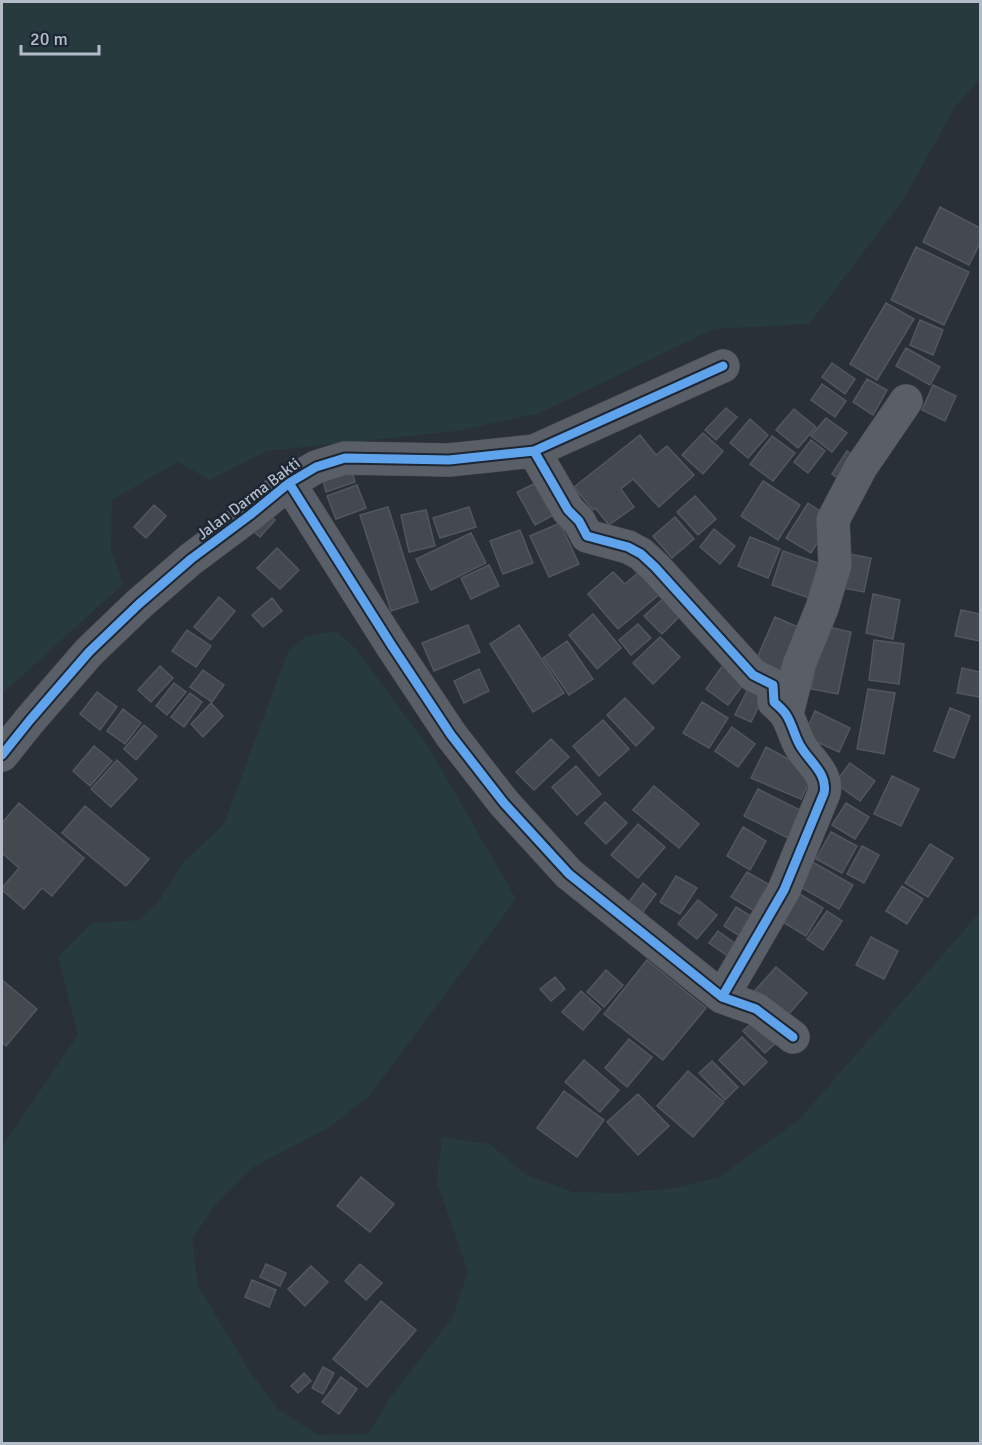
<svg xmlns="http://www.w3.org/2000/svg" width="982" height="1445" font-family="Signika,sans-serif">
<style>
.green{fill:#273a3e}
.building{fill:#444950;stroke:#52575f;stroke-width:1.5}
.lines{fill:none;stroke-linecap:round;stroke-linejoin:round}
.minor-casing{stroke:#484c53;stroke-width:34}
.minor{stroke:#5a5e66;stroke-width:33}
.cycleway-casing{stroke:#1d2633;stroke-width:13}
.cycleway{stroke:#60a3ed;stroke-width:9}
.labels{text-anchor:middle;stroke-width:5;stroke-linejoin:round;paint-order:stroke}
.street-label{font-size:16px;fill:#b4bcc9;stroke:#1d2633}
</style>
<rect width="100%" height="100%" fill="#2a3038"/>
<path class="green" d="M2,2H980V79L955,107L903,200L809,324L713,329L540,413L457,431L267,451L210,480L178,462L112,500L111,549L123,584L2,694Z
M336,631L356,649L429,748L516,899L370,1095L330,1127L251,1168L219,1200L192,1239L198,1286L250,1372L279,1410L318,1435L368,1434L392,1395L453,1317L468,1272L437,1182L442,1137L490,1144L526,1175L573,1192L622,1193L674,1188L719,1177L799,1120L980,912V1443H2V1147L78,1035L58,957L92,923L139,920L157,904L183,863L224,824L288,652L305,637Z"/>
<path class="building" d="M940,207L980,228V243L969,265L923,242Z
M916,247L969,272L944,325L891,300Z
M886,303L914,319L877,380L850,364Z
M920,320L943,330L933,355L910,345Z
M906,348L940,367L930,385L896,366Z
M832,363L855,379L845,394L822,377Z
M867,379L887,390L873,415L853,402Z
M822,384L846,401L835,417L811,400Z
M933,385L956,396L945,421L922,410Z
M726,408L737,417L716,440L705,430Z
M794,409L816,427L798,448L776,430Z
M826,418L847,433L832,452L811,436Z
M750,419L768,435L748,458L730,443Z
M703,433L723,451L703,474L682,455Z
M640,435L656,455L667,446L694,475L659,507L633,479L621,489L634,507L609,525L595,508L593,510L574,487Z
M772,436L795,453L773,481L750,464Z
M811,440L825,451L808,473L794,462Z
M847,451L861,461L845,483L832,474Z
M351,468L355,482L326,492L322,477Z
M544,479L561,511L535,525L517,492Z
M763,481L800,505L778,540L741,516Z
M357,485L366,508L336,519L327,496Z
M695,496L716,519L698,535L677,512Z
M808,503L832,519L811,553L786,538Z
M154,505L166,516L146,538L134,527Z
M388,507L418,602L391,611L360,515Z
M469,507L476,527L440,538L433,518Z
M262,509L275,520L260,537L247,526Z
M426,510L435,546L409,552L401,515Z
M675,517L694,539L672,558L653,536Z
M560,523L579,564L549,577L530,536Z
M714,529L735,546L720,564L700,547Z
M520,530L533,563L503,574L490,541Z
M471,533L486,563L431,590L416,559Z
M750,537L780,549L768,578L738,566Z
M277,548L299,570L280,589L257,568Z
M783,551L827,566L815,600L772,585Z
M844,553L871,558L864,592L837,587Z
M489,565L499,586L471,599L461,578Z
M647,565L667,588L618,629L588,594L613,572L625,584Z
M873,594L900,600L893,639L866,633Z
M666,596L683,613L662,634L644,616Z
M219,597L235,611L211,640L194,627Z
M272,598L282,611L263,627L252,615Z
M961,610L980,614V641L955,636Z
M593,614L621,648L597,669L569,635Z
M775,617L798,627L778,675L754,665Z
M638,624L651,638L631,655L619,640Z
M468,625L480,652L434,671L422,643Z
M519,625L564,693L533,712L490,644Z
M824,626L851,632L838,694L811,689Z
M187,630L211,646L196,667L172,651Z
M660,637L680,657L653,684L633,663Z
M874,640L904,644L899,684L869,680Z
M567,641L593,679L569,695L543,658Z
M723,665L746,681L728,705L706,689Z
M160,666L173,678L151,702L138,690Z
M962,668L980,672V697L957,693Z
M479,669L489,691L464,703L454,681Z
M203,670L224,685L212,702L190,687Z
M753,679L768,687L751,722L735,715Z
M174,683L186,692L167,715L156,706Z
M868,689L895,693L884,754L857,749Z
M97,692L117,707L100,730L80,714Z
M190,693L202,702L184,727L171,717Z
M625,698L654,728L636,746L607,715Z
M702,702L728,718L709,748L683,733Z
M211,703L223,716L203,737L191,724Z
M950,708L970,716L954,758L934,751Z
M123,709L141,723L125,744L107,731Z
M815,711L850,728L839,752L804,736Z
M603,720L629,749L599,776L573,746Z
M144,725L157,736L136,760L124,749Z
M732,727L755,744L738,767L715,751Z
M551,739L569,757L534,790L516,772Z
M94,746L112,761L90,786L73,771Z
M766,747L814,773L801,799L751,778Z
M117,760L137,779L111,807L91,789Z
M850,763L875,781L860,801L835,783Z
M576,766L601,794L577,815L552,787Z
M892,776L919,789L901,826L874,814Z
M654,786L699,824L679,848L633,810Z
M758,789L806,813L792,840L744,816Z
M605,802L627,823L606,844L585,823Z
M19,803L84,858L52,896L42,888L24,909L2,890V888L19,868L2,853V823Z
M846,803L869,817L855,839L832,825Z
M85,806L149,859L126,886L62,833Z
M638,824L665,847L638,878L611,855Z
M743,827L766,841L750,870L727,856Z
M831,832L857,846L842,873L816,859Z
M930,844L953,858L928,897L905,883Z
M862,846L879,855L864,883L847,874Z
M809,860L853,885L839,909L795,884Z
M747,872L777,889L761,915L731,897Z
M676,876L697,888L680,914L660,902Z
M643,883L656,894L642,913L628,903Z
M902,886L923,899L907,924L886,911Z
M793,890L823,908L806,936L776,918Z
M698,900L717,915L697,939L678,924Z
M736,907L759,921L746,940L724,926Z
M827,911L842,921L823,950L807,939Z
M718,931L744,950L735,961L709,943Z
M871,937L898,951L884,979L856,965Z
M647,960L706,1008L663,1060L604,1014Z
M776,967L807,993L782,1022L751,995Z
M606,970L623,985L604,1007L587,992Z
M555,977L565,989L551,1001L540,989Z
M2,980L37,1009L6,1046L2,1042Z
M581,991L601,1009L583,1030L562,1012Z
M758,1017L780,1039L765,1053L743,1031Z
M742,1037L767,1062L744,1085L719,1060Z
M629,1039L652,1057L627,1087L605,1068Z
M584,1060L619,1090L600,1112L565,1082Z
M712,1061L738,1087L725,1100L699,1073Z
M688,1071L724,1102L693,1137L657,1106Z
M564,1091L604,1120L577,1157L537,1128Z
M638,1094L669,1126L638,1155L607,1122Z
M361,1177L394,1204L370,1232L337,1206Z
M266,1264L286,1273L280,1286L260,1277Z
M360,1264L382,1283L366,1300L345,1281Z
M311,1266L328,1282L305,1306L288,1289Z
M252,1280L276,1290L269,1307L245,1297Z
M381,1301L416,1330L367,1387L333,1359Z
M323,1367L334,1373L323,1394L312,1388Z
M304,1373L311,1381L298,1393L291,1386Z
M341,1377L357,1389L339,1414L322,1402Z"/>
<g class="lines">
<g class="minor-casing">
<path id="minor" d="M534,451L568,510L579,521L587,536L628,547L641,554L655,567L753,675L773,685L774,702C778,706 784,710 787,716C793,726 795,738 801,747C810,762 828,774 824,793L784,890L722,997
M289,483L392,646L451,735L504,803L569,874L722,997L756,1009L793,1037
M787,714L799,665L822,608L835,565L833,520L861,467L906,401
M2,755L30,720L89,652L139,604L191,559L250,515L289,483L316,467L345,458L449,460L534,451L723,366"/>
</g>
<use href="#minor" class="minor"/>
<g class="cycleway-casing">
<path id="cycleway" d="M534,451L568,510L579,521L587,536L628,547L641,554L655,567L753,675L773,685L774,702C778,706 784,710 787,716C793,726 795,738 801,747C810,762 828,774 824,793L784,890L722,997
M289,483L392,646L451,735L504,803L569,874L722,997L756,1009L793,1037
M2,755L30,720L89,652L139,604L191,559L250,515L289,483L316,467L345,458L449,460L534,451L723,366"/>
</g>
<use href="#cycleway" class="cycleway"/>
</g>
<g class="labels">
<g class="street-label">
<text transform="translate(248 498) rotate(-37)" y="6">Jalan Darma Bakti</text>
</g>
</g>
<rect width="982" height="1445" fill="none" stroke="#b4bcc9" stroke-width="6"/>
<path d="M21 45v9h78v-9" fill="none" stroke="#b4bcc9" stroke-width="3"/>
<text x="30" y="45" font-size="18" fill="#b4bcc9" stroke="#1d2633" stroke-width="4.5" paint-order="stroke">20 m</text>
</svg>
